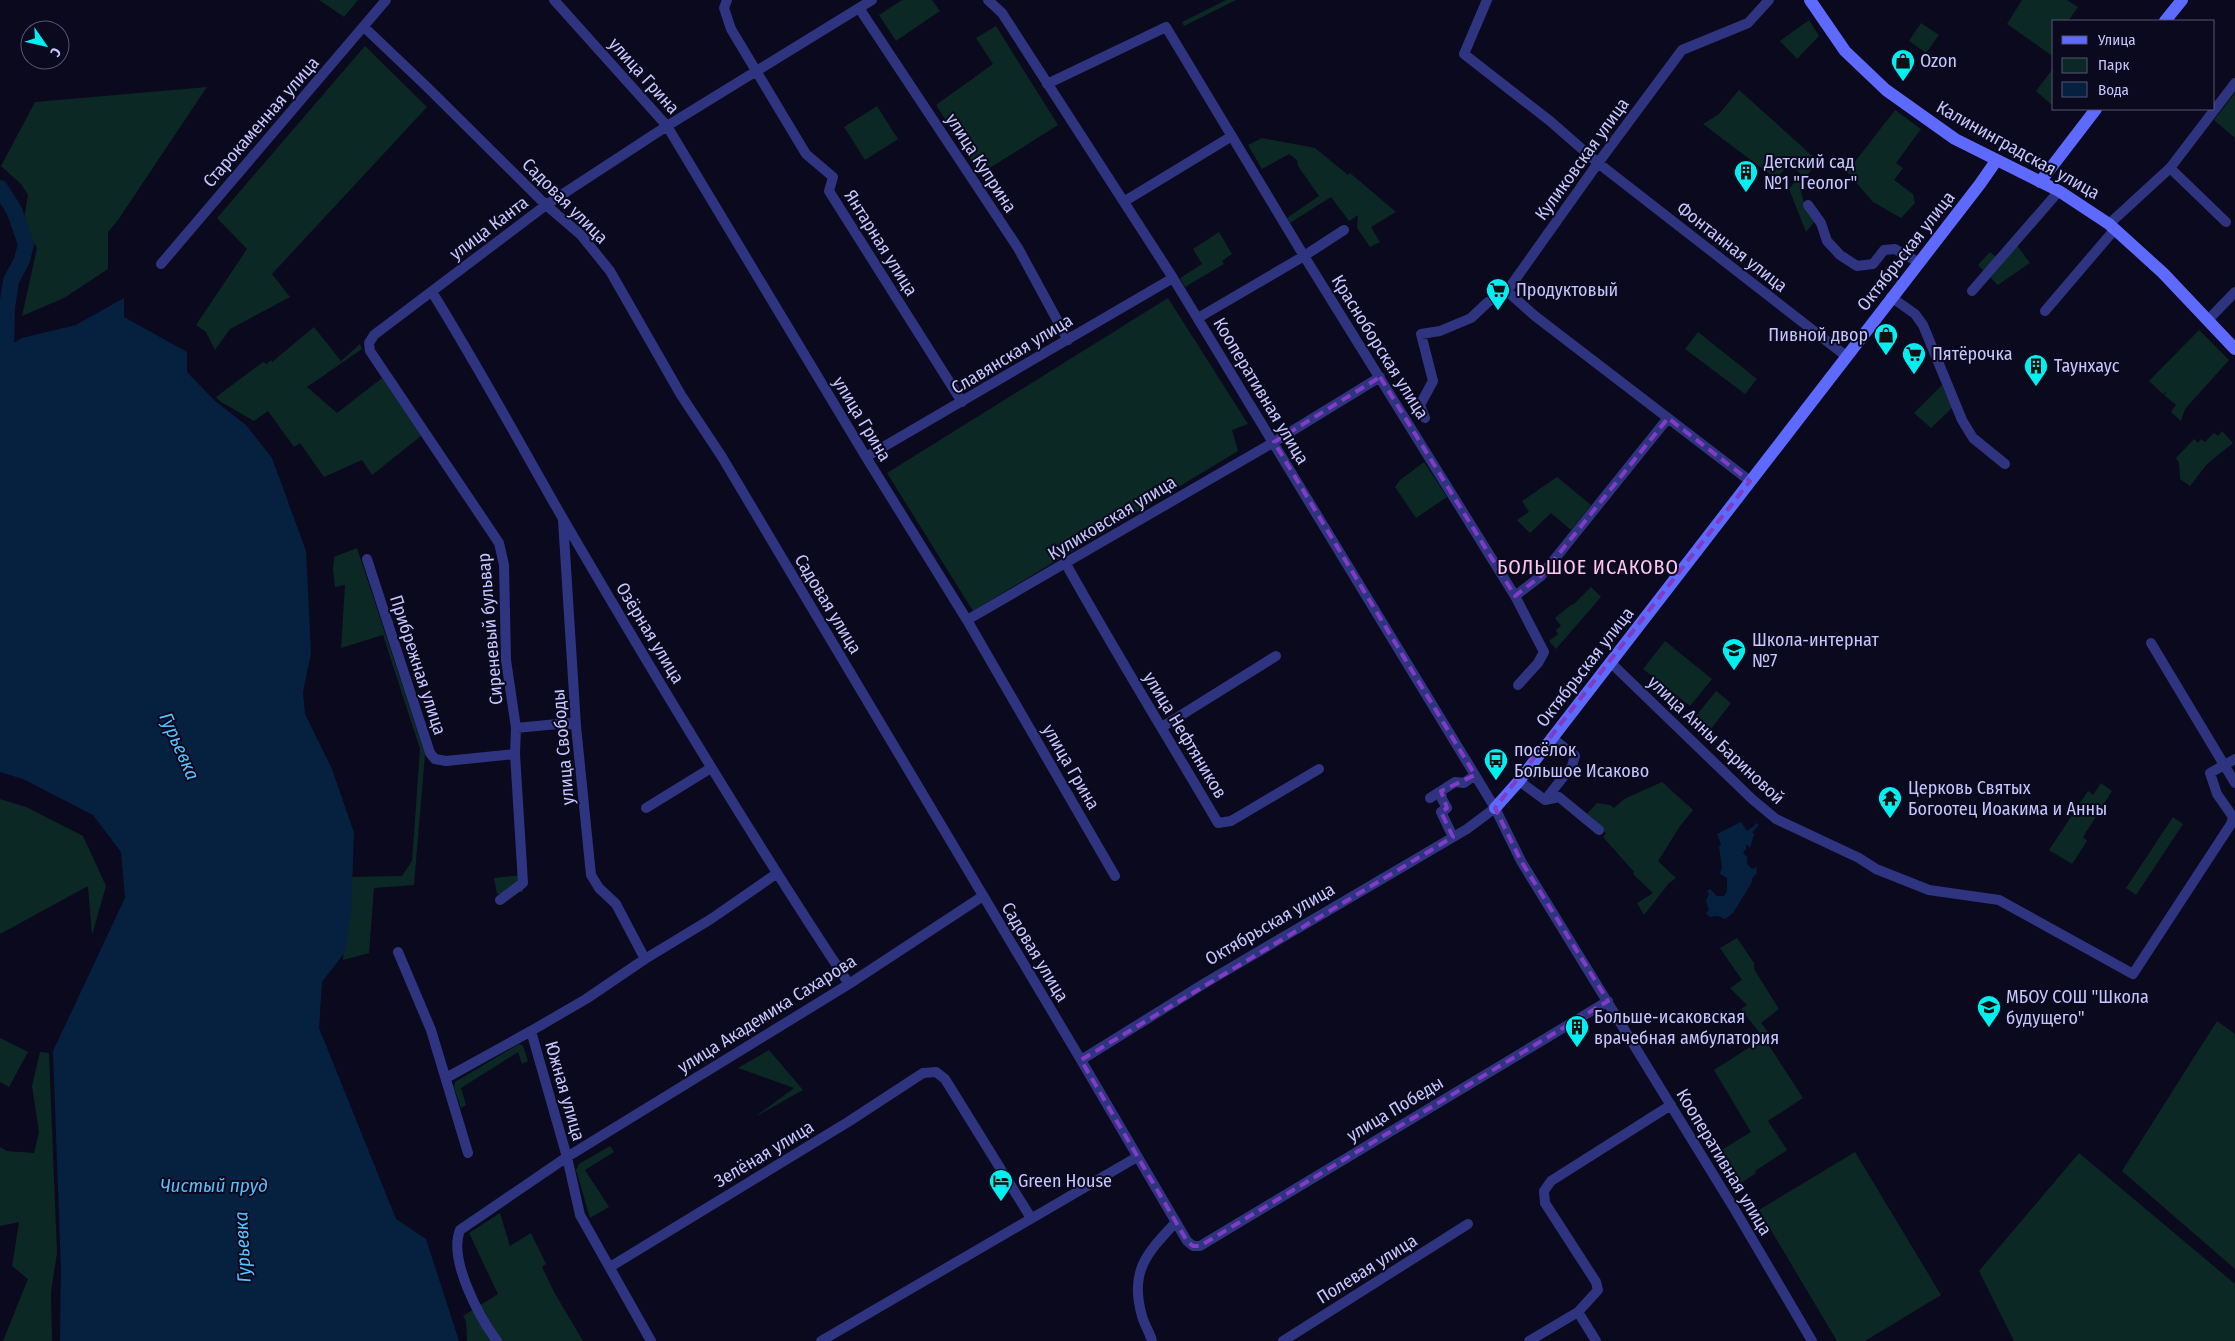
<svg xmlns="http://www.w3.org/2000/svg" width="2235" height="1341" font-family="'Fira Sans Condensed',sans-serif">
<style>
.green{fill:#0c2824}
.water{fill:#062140}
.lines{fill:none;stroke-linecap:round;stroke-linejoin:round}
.river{stroke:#062140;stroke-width:16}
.street{stroke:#2f3481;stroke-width:10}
.secondary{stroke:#5d69ff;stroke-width:12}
.marked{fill:none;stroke:#823bc5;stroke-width:4;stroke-dasharray:10 6;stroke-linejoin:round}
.labels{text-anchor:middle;stroke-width:4;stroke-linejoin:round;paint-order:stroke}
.poi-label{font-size:18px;fill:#c6c6ff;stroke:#0b091d;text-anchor:start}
.street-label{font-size:18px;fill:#c6c6ff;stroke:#0b091d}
.water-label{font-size:19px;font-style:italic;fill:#54c1ff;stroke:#0b091d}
.quarter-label{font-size:20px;letter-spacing:1px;fill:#ffc8f0;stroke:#0b091d}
</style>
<rect width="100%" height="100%" fill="#0b091d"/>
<path class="green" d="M319,0H358L344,17Z
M902,0H932L940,11L896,41L879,15Z
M1226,0H1236L1184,26L1182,22Z
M2022,0H2067L2078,7L2068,21H2054V50L2051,55L2007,24Z
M1809,20L1819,36L1797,59L1780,41Z
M1921,23L1939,35L1926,53L1909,41Z
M996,26L1058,125L980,174L936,105L993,64L976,38Z
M365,46L427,107L272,274L290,297L230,329L215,350L206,332L196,325L247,249L217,218Z
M2054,67V107L2036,91Z
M207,87L118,220L108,232V269L64,298L22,316L37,248L23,224L28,195L21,184L1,166L35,102Z
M1739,90L1818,161L1800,185L1803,200L1814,222L1806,232L1789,189L1801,174L1789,164L1776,179L1703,124L1719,114Z
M2235,93V138L2214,120Z
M877,106L898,139L865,160L844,127Z
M1895,110L1921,129L1896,163L1903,168L1894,180L1913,194L1915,203L1901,218L1873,202L1847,172Z
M1262,138L1315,148L1348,175L1350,173L1396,212L1371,227L1380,242L1370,247L1357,228L1358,215L1349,221L1331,197L1290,223L1287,218L1319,196L1298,166L1297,160L1289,154L1262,169L1248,145Z
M1219,232L1232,254L1222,261L1224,264L1185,287L1180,278L1202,264L1193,249Z
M2016,244L2030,263L1998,285L1978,265L1990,252L1996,257Z
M1168,298L1248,424L1232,430L1238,451L973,611L887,473Z
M314,327L341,361L360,344L362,349L307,387L337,413L382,378L421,436L372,475L362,460L324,477L300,443L294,447L268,411L254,421L221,402L216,397L263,362L267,364L271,360L272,362Z
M2199,330L2229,360L2185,409L2181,421L2171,412L2176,405L2164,395L2167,391L2163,394L2149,381Z
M1698,332L1757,379L1745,394L1685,349Z
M1942,385L1952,408L1931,428L1914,413Z
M2222,431L2233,443L2207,464L2190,486L2180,479L2179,463L2176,458L2194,439L2198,443L2201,439L2205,442L2214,433L2218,436Z
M1424,462L1447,497L1416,518L1395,487L1400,480Z
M1557,477L1591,505L1571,530L1551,513L1530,533L1517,520L1529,512L1522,501Z
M357,548L425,754L414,885L374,888L369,953L343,960L347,912V877L402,876L412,861L420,749L383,635L341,648L345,585L335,587L333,570L334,557Z
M1591,587L1601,597L1556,649L1549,641L1558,634L1556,630L1561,626L1555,618L1572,604L1573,605Z
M1665,641L1712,679L1690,706L1643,669Z
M1716,691L1731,703L1708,733L1692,721Z
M1662,782L1693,810L1680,826L1658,861L1676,878L1669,883L1644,915L1637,903L1653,893L1633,874L1634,872L1603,837L1606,833L1585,816L1597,803L1610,805L1614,808L1624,799Z
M2101,783L2112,791L2083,837L2087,841L2072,864L2049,850L2088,791L2093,795Z
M0,799L26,807L83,836L106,886L92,935L88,886L0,934Z
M2173,817L2183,824L2136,895L2126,888Z
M523,875V892L497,894L494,878Z
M1737,938L1754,963V969L1779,1009L1761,1023L1768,1032L1762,1036L1741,1009L1747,1005L1730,988L1742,980L1720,948Z
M2217,1021L2235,1034V1269L2122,1171Z
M0,1038L28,1052L9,1087L0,1082Z
M1764,1038L1803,1098L1768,1121L1787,1150L1755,1171L1756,1173L1735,1187L1715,1154L1751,1132L1714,1070Z
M519,1044L523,1046L528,1061L522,1064L518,1052L461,1088L466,1105L461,1108L454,1087L455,1082Z
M769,1050L803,1090L755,1117L794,1088L738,1068Z
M40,1052L49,1053L57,1253L51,1292L52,1341H3L28,1279L12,1266L19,1222L0,1226V1147L7,1151L34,1153L39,1132L32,1086Z
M610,1146L614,1152L585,1170L609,1207L590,1218L576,1170L579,1164Z
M1855,1152L1941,1295L1865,1341H1837L1759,1210Z
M2079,1153L2235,1284V1341H2014L1979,1271Z
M500,1213L510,1246L531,1233L546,1264L542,1267L554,1292L583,1341H467L466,1321L463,1316L498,1294L469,1233Z"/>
<path class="water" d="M124,298V317L187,352V372L215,401L246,425L272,458L306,551L311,653L303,692L305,714L332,769L354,833L351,914L345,952L322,982L319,1028L396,1219L426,1239L459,1341H60L61,1271L53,1051L125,898L121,852L93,815L23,779L0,772V351L22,338L76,325Z
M1741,822L1747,831L1754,826L1756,823L1759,825L1752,832L1754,834L1750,848L1748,845H1746V849L1743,853L1747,857V864L1751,868L1754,869L1756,866L1757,873L1752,878V882L1733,913L1725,919L1718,916L1710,917L1706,913L1709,910L1706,901L1709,894L1707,891L1710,889L1717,896H1724L1727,891V878L1720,874L1722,867L1719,847L1721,844L1717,834Z"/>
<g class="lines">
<path class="river" d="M0,188L14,210L26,244L22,260L11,281L7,307L6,349L13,366"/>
<path class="street" d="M554,0L667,126L866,457L967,620L1115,876
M727,0L724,8L731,29L806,154L833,177L829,191L962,402
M988,0L1002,13L1173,278L1495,808L1521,861L1735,1210L1812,1341
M1487,0L1464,54L1550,121L1598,163L1846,356
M859,8L1018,248L1068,340
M364,27L426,86L546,205L581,235L610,271L681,395L722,457L1081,1060L1187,1241L1193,1246H1200L1608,1001
M1047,84L1166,27L1304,256L1515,596L1544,652L1538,663L1518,685
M2170,168L2226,222
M1125,201L1232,136
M1808,205L1821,223L1827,241L1840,255L1857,266L1873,264L1884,250L1895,249L1918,262
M2109,224L2170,168L2235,83
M161,264L386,0
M1507,291L1535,316L1750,481
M1972,291L2059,191
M432,292C478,366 519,442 562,517C654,675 748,832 849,984
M1891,297L1915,314L1923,325L1962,420L1973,438L2005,464
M2045,311L2115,229
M1198,318L1304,256L1344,230
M2208,320L2235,292
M1425,418L1420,405L1433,381L1421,334L1440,331L1471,318L1488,302L1507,291L1598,163L1682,50L1748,23L1769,0
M866,457L1173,278
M563,520L576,726L591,875L599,888L616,904L645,959
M367,559L430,753L435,759L446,761L515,754
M1066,564C1115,652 1167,736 1218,823L1231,821L1319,769
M1515,596L1541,576L1668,418
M967,620L1274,442L1380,377
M2151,643L2235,783
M1610,662L1752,799L1776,819L1859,858L1876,869L1929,890L1999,900L2133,974L2231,824L2233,817L2217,794L2210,773L2235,759
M1162,727L1276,656
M516,728L568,723L576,726
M1519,781L1545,800L1572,766L1575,756L1552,738
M1441,791L1442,799L1447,808L1441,812L1453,837
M1430,798L1455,782L1464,783L1475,775
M1545,800L1559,797L1599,830
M646,808L711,768
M500,900L523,883L515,754L516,728L506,660L504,565L499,543L370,351L369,343L374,335L546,205L667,126L872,0
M398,952L431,1030L468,1153
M1081,1060L1205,983L1467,829L1495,808
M446,1078L531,1031
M610,1267L848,1122L923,1073L936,1072L945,1079L1031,1218
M1578,1312L1596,1341
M497,1341C479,1317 448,1259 460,1230L567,1157L849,984L983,896
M651,1341L580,1215L567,1157L531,1031L586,999L645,959L711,919L776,874
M821,1341L1137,1157
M1152,1341C1150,1333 1144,1324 1142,1316C1129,1271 1147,1253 1176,1222
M1283,1341L1468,1224
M1529,1341L1578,1312L1598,1290L1596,1282L1545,1203L1544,1191L1551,1181L1671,1105"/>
<path class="secondary" d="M1810,0L1845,51L1886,90L1955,139L2059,191L2109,224L2163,273L2235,349
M2165,21L2182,0
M2040,182L2096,109
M1495,808L1519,781L1980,184L1996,161"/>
</g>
<path class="marked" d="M1380,377L1515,596L1541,576L1668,418L1750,481L1495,808L1521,861L1608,1001L1200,1246H1193L1187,1241L1081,1060L1453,837L1441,812L1447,808L1441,791L1475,775L1274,442Z"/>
<defs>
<g id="shop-pin" transform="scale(1.25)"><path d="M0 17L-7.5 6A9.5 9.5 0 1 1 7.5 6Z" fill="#00f0f1" stroke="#0b091d"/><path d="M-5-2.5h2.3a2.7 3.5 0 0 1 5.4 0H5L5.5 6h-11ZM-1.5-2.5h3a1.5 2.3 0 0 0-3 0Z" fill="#111"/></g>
<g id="building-pin" transform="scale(1.25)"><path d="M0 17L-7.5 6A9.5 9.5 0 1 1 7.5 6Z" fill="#00f0f1" stroke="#0b091d"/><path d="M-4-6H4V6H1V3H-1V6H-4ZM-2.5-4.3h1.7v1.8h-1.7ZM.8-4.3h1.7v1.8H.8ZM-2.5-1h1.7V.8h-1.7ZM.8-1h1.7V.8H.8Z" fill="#111"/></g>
<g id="supermarket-pin" transform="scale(1.25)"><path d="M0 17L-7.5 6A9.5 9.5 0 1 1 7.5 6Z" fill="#00f0f1" stroke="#0b091d"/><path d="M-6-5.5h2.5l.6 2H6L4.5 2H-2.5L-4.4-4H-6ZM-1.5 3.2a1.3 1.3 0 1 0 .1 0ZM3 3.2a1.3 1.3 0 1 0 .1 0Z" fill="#111"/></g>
<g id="school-pin" transform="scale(1.25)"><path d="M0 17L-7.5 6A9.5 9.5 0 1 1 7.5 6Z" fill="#00f0f1" stroke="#0b091d"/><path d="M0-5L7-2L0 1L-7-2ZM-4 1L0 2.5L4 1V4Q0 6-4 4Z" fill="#111"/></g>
<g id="bus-pin" transform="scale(1.25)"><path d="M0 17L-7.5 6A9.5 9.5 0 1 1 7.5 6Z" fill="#00f0f1" stroke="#0b091d"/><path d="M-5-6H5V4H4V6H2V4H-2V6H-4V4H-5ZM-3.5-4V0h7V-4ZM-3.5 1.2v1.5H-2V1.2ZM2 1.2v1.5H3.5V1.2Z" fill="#111"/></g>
<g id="temple-pin" transform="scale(1.25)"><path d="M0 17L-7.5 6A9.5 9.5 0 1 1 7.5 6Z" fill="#00f0f1" stroke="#0b091d"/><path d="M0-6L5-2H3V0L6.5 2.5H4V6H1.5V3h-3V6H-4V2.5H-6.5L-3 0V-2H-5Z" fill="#111"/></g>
<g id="hotel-pin" transform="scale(1.25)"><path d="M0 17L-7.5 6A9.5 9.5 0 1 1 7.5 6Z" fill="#00f0f1" stroke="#0b091d"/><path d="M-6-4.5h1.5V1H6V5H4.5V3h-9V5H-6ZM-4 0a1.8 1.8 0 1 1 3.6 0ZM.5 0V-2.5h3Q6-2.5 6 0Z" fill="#111"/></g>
</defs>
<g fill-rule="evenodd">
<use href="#shop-pin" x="1903" y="61"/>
<use href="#building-pin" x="1746" y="172"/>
<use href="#supermarket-pin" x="1498" y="290"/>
<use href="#shop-pin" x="1886" y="335"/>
<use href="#supermarket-pin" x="1914" y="354"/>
<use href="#building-pin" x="2036" y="366"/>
<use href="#school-pin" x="1734" y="650"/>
<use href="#bus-pin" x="1496" y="760"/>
<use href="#temple-pin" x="1890" y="798"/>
<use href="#school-pin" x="1989" y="1007"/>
<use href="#building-pin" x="1577" y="1027"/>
<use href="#hotel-pin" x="1001" y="1181"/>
</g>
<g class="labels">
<g class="poi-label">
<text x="1920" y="67">Ozon</text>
<text x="1764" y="168">Детский сад<tspan x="1764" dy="21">№1 "Геолог"</tspan></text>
<text x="1516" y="296">Продуктовый</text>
<text x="1868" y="341" text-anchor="end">Пивной двор</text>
<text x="1932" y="360">Пятёрочка</text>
<text x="2054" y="372">Таунхаус</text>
<text x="1752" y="646">Школа-интернат<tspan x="1752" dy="21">№7</tspan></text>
<text x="1514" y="756">посёлок<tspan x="1514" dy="21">Большое Исаково</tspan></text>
<text x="1908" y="794">Церковь Святых<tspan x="1908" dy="21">Богоотец Иоакима и Анны</tspan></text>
<text x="2006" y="1003">МБОУ СОШ "Школа<tspan x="2006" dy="21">будущего"</tspan></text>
<text x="1594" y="1023">Больше-исаковская<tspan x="1594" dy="21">врачебная амбулатория</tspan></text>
<text x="1018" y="1187">Green House</text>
</g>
<g class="street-label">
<text transform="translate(644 76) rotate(48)" y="6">улица Грина</text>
<text transform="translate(261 122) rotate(-49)" y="6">Старокаменная улица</text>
<text transform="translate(2018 150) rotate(29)" y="6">Калининградская улица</text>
<text transform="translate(1582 159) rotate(-54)" y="6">Куликовская улица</text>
<text transform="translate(981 163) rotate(57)" y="6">улица Куприна</text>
<text transform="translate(565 201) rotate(45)" y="6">Садовая улица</text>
<text transform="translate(489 228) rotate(-37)" y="6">улица Канта</text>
<text transform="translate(881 243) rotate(58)" y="6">Янтарная улица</text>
<text transform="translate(1732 247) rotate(38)" y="6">Фонтанная улица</text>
<text transform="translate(1906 251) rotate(-52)" y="6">Октябрьская улица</text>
<text transform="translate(1380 347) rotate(58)" y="6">Красноборская улица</text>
<text transform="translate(1012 354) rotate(-31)" y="6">Славянская улица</text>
<text transform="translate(1261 391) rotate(59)" y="6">Кооперативная улица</text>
<text transform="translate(862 419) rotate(59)" y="6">улица Грина</text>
<text transform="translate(1112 518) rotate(-31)" y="6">Куликовская улица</text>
<text transform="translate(828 604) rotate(59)" y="6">Садовая улица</text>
<text transform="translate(490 629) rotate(-95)" y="6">Сиреневый бульвар</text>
<text transform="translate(650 633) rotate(59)" y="6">Озёрная улица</text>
<text transform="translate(418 665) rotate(72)" y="6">Прибрежная улица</text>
<text transform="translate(1585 667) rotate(-52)" y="6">Октябрьская улица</text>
<text transform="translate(1185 735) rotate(59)" y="6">улица Нефтяников</text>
<text transform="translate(1716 740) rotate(43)" y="6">улица Анны Бариновой</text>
<text transform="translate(563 747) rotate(-95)" y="6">улица Свободы</text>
<text transform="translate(1071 767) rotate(60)" y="6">улица Грина</text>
<text transform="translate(1270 924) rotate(-30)" y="6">Октябрьская улица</text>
<text transform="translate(1035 952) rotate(59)" y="6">Садовая улица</text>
<text transform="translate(767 1014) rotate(-32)" y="6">улица Академика Сахарова</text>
<text transform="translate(565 1091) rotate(74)" y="6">Южная улица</text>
<text transform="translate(1395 1109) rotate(-31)" y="6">улица Победы</text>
<text transform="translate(764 1154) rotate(-31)" y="6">Зелёная улица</text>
<text transform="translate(1724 1162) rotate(59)" y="6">Кооперативная улица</text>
<text transform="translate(1367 1269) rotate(-32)" y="6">Полевая улица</text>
</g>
<g class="water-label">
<text transform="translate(180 746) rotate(66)" y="7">Гурьевка</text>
<text x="214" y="1192">Чистый пруд</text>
<text transform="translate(242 1247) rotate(-93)" y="7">Гурьевка</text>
</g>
<g class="quarter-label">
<text x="1588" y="574">БОЛЬШОЕ ИСАКОВО</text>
</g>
</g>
<rect x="2052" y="20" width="162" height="90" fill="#0b091d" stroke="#565577"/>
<rect x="2062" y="36" width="25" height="8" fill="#5d69ff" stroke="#565577"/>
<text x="2098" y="45" font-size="15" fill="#c6c6ff">Улица</text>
<rect x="2062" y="58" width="25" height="15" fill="#0c2824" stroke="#565577"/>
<text x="2098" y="70" font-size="15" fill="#c6c6ff">Парк</text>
<rect x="2062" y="82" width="25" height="15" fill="#062140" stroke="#565577"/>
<text x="2098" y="95" font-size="15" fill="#c6c6ff">Вода</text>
<g transform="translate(45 45) rotate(124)"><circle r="24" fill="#0b091d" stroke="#565577"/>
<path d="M0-4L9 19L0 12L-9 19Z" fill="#00f0f1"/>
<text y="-8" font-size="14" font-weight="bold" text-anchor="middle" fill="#c6c6ff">С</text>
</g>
</svg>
